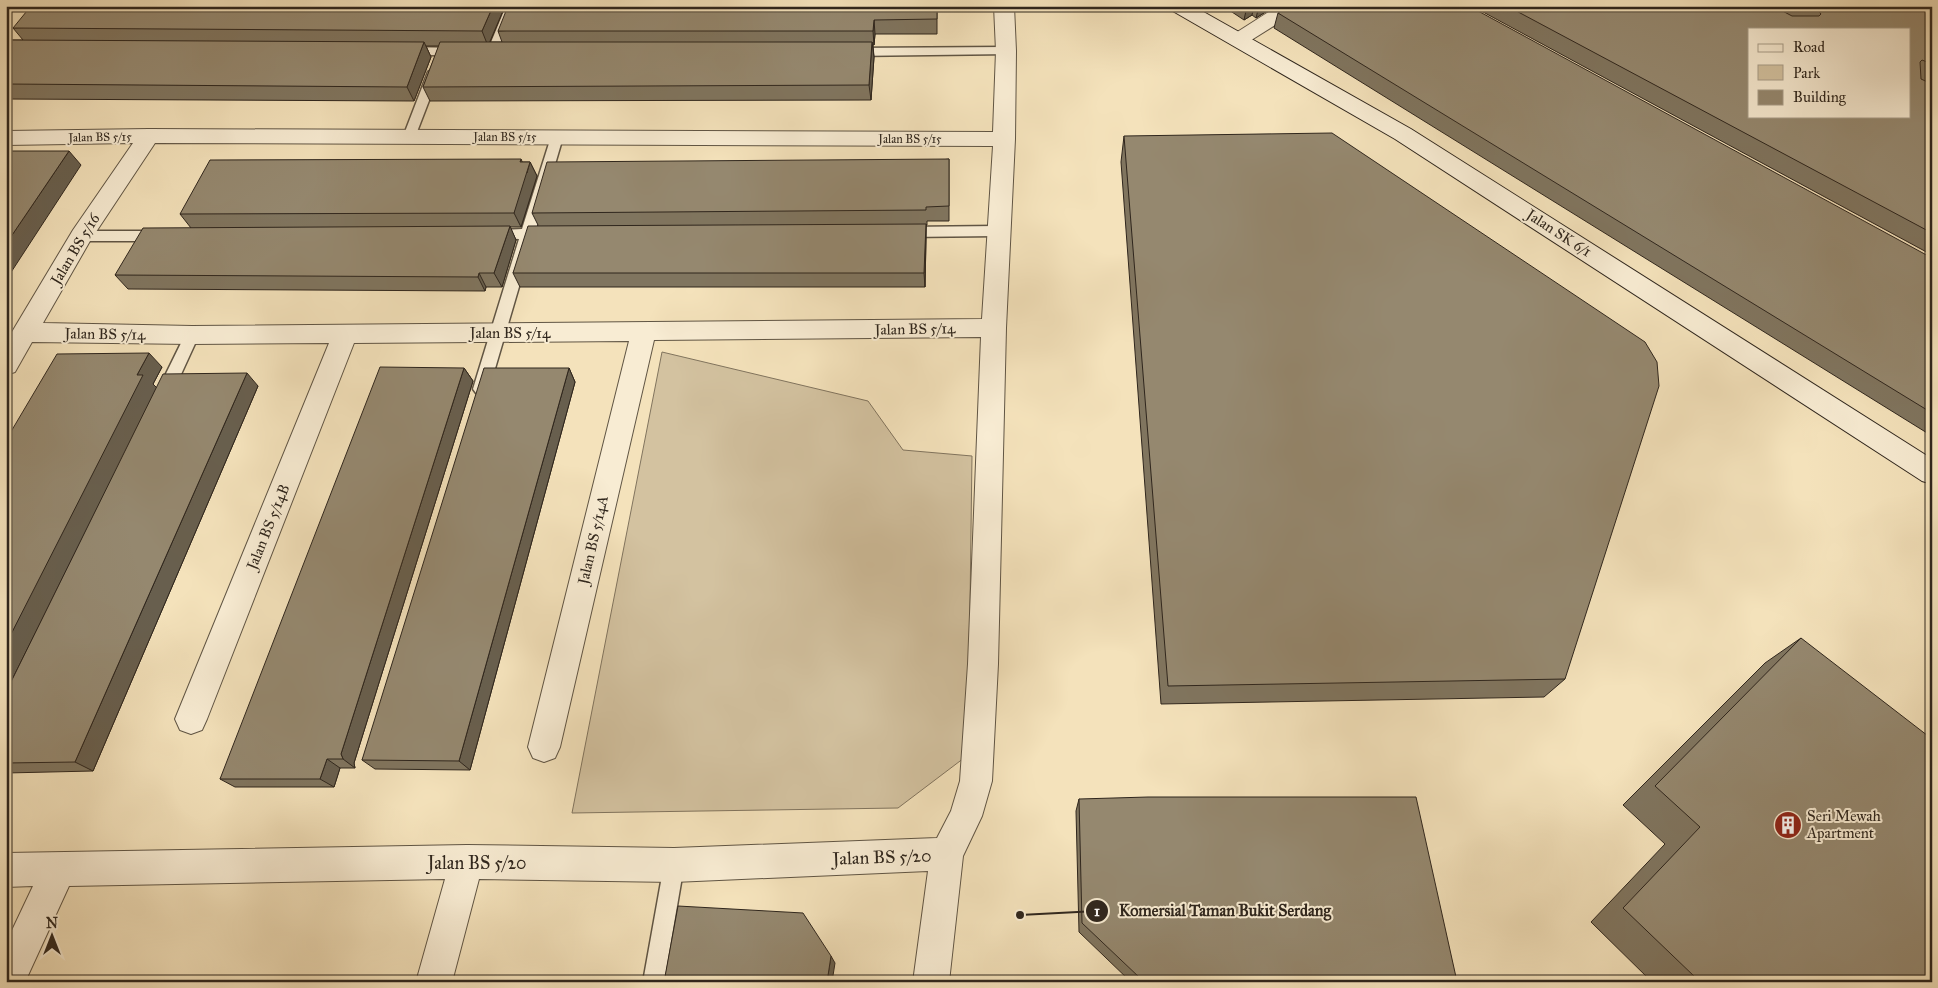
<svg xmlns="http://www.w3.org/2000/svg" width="1938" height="988" font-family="'IM FELL Great Primer',serif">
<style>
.green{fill:#d3c2a0;stroke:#81745e}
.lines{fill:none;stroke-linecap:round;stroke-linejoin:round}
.lane-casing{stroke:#605544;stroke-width:3}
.street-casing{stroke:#605544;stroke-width:2}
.secondary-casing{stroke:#2f261d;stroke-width:2}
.lane{fill:#f8ecd3;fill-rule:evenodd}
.street{fill:#f8ecd3;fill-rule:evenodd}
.secondary{fill:#f8ecd3;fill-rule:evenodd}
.wall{fill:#80755f;stroke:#2f261d}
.shaded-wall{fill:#685f4e;stroke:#2f261d}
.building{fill:#95886f;stroke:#2f261d;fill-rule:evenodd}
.labels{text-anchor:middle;stroke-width:4;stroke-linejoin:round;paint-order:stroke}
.far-street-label{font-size:12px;fill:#2f261d;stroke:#f8ecd3}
.street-label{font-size:15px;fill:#2f261d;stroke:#f8ecd3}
.poi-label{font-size:15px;fill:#2f261d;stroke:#f8ecd3;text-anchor:start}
.near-street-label{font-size:18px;fill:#2f261d;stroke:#f8ecd3}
.leader{fill:none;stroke:#2f261d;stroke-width:2}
.callout-dot{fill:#2f261d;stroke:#f8ecd3;stroke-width:2}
.mark-label{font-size:15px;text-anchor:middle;font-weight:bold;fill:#fff}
.callout-label{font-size:16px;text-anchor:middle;font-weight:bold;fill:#2f261d;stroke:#f8ecd3;stroke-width:4;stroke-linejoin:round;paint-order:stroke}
</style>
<rect width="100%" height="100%" fill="#f4e2bb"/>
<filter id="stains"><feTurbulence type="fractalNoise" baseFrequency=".004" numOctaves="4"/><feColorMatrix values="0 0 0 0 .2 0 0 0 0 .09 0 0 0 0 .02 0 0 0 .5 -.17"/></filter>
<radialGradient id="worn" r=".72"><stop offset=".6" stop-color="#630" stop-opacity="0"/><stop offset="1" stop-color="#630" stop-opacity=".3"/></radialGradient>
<path class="green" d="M662,352L868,401L903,450L972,456L968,755L898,808L572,813Z"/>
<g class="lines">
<g class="lane-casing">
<path id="lane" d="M506,6H518L499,52L497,55H489L487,52Z
M406,47L459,48L465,52L459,56L402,54L400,51Z
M1006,47L1010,48L1012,51L1010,54L851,56L845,52L851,48Z
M434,68L440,72L415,137L414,140H404L403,137L428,72Z
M557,133L563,137L536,229L551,231L553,234L551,237L533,239L489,389L486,393L481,395L476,393L473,389L519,239L488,237L486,234L488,231L522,229L551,137Z
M997,226L1002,228L1004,231L1002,234L997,236L906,237L901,235L899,232L901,229L906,227Z
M81,231H159L164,233L166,236L164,239L159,241H81L76,239L74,236L76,233Z
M192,329L197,331L199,335L172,394L169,398L164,400L159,398L156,394L185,335L187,331Z
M674,855L681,858L684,865L664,982H643L664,865L667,858Z"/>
</g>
<g class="street-casing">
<path id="street" d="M994,6H1014L1016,51L1015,139L1006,328L998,664L992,781L982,816L963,856L949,982H913L928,871L674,882L479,879L452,982H416L445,879L69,886L25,982H6V943L33,886L6,887V853L467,845L674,848L937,838L951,811L960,781L968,664L981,337L654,340L560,747L555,758L544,762L533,758L528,747L629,341L354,343L207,719L202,730L191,734L180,730L175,719L329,343L192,344L32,342L15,372L6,375V342L73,230L133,143L6,145V131L149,129L993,132L996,51ZM155,143L993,146L982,319L192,326L43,323L90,241Z
M1278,6H1302L1299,10L1245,44L1238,46L1231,44L1228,40L1231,36Z"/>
</g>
<g class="secondary-casing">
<path id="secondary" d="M1168,6H1193L1411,129L1932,459V484L1922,481L1395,139L1171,10Z"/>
</g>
<use href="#lane" class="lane"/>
<use href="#street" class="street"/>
<use href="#secondary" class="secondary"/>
</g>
<path class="wall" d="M505,6L490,42H502L498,31L937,6V34H875L874,45H873L874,57L871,100L430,101L423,87L439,46H426L431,57L414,101L6,99V40H23L13,28Z
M1223,6H1275L1256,18L1252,15L1244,20Z
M1472,6H1932V255Z
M1278,13L1932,258V436L1274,28Z
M1124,136L1565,679L1544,697L1161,704L1121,162Z
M949,159V221H927V225H926V238L925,287H520L513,273L538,225L532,213Z
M522,162H530L537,176L521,227H510L516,240L502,287H486L485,291L128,289L115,275L191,228L180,214Z
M162,367L153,384L156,388L258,386L93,771L6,773V440Z
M464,368L473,381L354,763L355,768H340L334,787H235L220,779Z
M569,368L575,382L470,770L375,769L362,760Z
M1801,638L1932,982H1652L1591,922L1665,844L1623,805L1765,663Z
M1079,799L1456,977L1445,982H1131L1079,932L1076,811Z"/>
<path class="shaded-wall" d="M493,6H505L488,46L482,31Z
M1247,6H1254L1252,15L1244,20Z
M1259,6H1275L1256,18Z
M874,20L875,34L874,45L873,31Z
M424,42L431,57L414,101L407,87Z
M872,42L874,57L871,100L869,85Z
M69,151L81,165L6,280V244Z
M521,159L527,173L530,162L537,176L521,227L514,213Z
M926,224V238L925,287L924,273Z
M510,226L516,240L502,287L494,273Z
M479,273L486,287L485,291L478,277Z
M149,353L162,367L153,384L157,388L6,692V644L137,375Z
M464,368L473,381L354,763L355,768L343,759L341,754Z
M569,368L575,382L470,770L459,761Z
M247,373L258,386L93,771L75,762Z
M327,759L340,768L334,787L320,779Z
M831,956L835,963L832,982H827Z"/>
<path class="building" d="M31,6H493L482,31L13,28Z
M508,6H937V19L874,20L873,31H498Z
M1289,6H1469L1932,258V413L1278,13Z
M1507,6H1773L1792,16H1819L1821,14L1816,8L1812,6H1932V64L1922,60L1920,62L1921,79L1932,84V233ZM1749,29H1909V116H1749Z
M6,40L424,42L407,87L6,84Z
M440,42H872L869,85L423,87Z
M1332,133L1645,342L1657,362L1659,386L1565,679L1168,686L1124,136Z
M6,151H69L6,244Z
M521,159L520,162H530L514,213L180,214L210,160Z
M949,159V206L926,207V210L532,213L547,162Z
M926,224L924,273H513L528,226Z
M510,226L494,273H479L478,277L115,275L143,228Z
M149,353L137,375H143L6,644V440L57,354Z
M380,367L464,368L341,754L343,759H327L320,779H220Z
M484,368H569L459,761L362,760Z
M247,373L75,762L6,763V692L163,374Z
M1801,638L1932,739V982H1693L1696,978L1623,908L1700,827L1655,786Z
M1148,797H1416L1456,977L1140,978L1082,923L1079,799Z
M678,906L803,913L831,956L827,982H664Z"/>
<defs>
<g id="building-disc" transform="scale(1.4375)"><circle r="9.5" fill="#8f2418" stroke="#f8ecd3"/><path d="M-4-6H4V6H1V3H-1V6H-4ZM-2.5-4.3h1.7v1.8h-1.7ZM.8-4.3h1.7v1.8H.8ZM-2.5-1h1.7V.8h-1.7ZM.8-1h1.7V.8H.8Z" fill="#fff"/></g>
</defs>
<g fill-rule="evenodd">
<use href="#building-disc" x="1788" y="825"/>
</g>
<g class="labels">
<g class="far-street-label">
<text transform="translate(100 137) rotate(-1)" y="4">Jalan BS 5/15</text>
<text x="505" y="141">Jalan BS 5/15</text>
<text x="910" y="143">Jalan BS 5/15</text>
</g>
<g class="street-label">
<text transform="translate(1559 233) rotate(33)" y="5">Jalan SK 6/1</text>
<text transform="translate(75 249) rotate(-59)" y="5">Jalan BS 5/16</text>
<text transform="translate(915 329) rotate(-1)" y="5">Jalan BS 5/14</text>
<text x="510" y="338">Jalan BS 5/14</text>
<text transform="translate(105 334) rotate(1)" y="5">Jalan BS 5/14</text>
<text transform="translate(268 527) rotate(-68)" y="5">Jalan BS 5/14B</text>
<text transform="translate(593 540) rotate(-77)" y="5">Jalan BS 5/14A</text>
</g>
<g class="poi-label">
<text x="1807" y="821">Seri Mewah<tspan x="1807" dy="17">Apartment</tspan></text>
</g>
<g class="near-street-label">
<text transform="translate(882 857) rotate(-2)" y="6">Jalan BS 5/20</text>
<text x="477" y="869">Jalan BS 5/20</text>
</g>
</g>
<path class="leader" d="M1020 915L1097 911"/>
<g class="callout-dot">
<circle cx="1020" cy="915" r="5"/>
<circle cx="1097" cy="911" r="12"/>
</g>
<g class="mark-label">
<text x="1097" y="916">1</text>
</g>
<g class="callout-label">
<text x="1225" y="916">Komersial Taman Bukit Serdang</text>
</g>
<rect width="1938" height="988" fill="none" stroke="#f4e2bb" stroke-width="25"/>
<rect x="8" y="8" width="1923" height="973" fill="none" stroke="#2f261d" stroke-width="2.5"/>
<rect x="12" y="12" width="1913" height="963" fill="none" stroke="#2f261d"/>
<rect x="1748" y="28" width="162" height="90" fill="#f8ecd3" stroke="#a89d8a"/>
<rect x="1758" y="44" width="25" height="8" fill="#f8ecd3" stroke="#a89d8a"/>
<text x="1793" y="52" font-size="15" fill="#2f261d">Road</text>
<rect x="1758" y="65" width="25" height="15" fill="#d3c2a0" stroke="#a89d8a"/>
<text x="1793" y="78" font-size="15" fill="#2f261d">Park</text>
<rect x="1758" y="90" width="25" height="15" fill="#95886f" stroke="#a89d8a"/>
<text x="1793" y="102" font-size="15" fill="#2f261d">Building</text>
<g transform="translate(52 936)" stroke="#f8ecd3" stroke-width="4" paint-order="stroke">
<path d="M0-4L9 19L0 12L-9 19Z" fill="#2f261d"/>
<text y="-8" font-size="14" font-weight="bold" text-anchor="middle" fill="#2f261d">N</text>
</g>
<rect width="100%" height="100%" filter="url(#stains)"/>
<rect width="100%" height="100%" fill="url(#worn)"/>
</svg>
